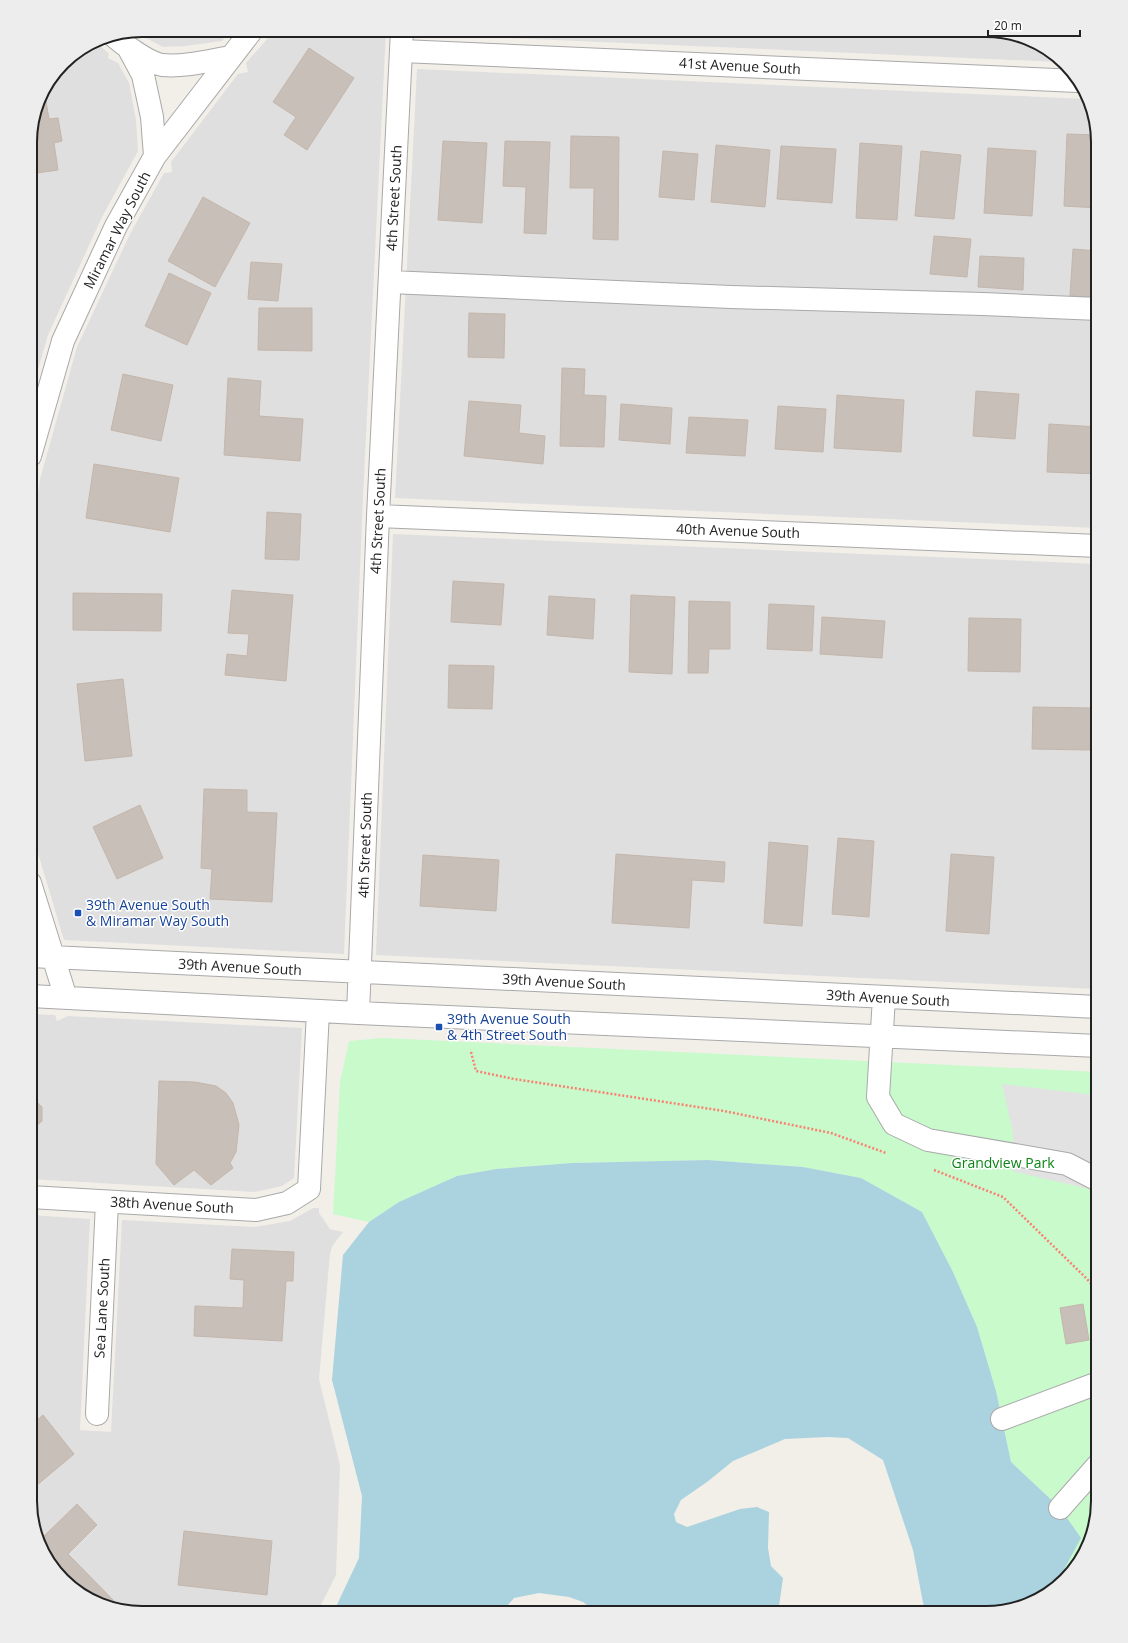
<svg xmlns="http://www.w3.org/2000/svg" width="1128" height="1643" font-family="'Open Sans',sans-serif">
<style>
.residential{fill:#e0dfdf}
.park{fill:#c8facc}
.parking{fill:#e2e2e2}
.water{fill:#aad3df}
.building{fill:#c7bfb8;stroke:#c4b6ab}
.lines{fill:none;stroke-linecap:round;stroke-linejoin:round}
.minor-casing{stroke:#a9a9a9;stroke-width:24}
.path{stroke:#fa8072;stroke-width:2.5;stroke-dasharray:2 2;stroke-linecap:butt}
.minor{stroke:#fff;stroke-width:22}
.transit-dot{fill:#1a4fb4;stroke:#fff;stroke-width:1.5}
.labels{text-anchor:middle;stroke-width:3;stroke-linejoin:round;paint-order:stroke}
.street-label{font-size:14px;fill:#222;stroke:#fff}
.transit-label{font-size:14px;fill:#164399;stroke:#fff;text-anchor:start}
.park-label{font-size:14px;fill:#0c8416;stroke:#fff}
.rim{fill:none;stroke:#222;stroke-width:2}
</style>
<rect width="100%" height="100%" fill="#f2efe9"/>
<path class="residential" d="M142,30H230L222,41L185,46L163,47L140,35L138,31Z
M275,30H386L363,497L344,954L64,940L34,840L30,811V551L40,479L77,347L130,234L164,173L172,172L171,162L238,74L248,72L246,63Z
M418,30H993L1048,49L1061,62L418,34Z
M95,41L109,54L108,58L118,63L129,83L136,120L138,151L102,217L48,335L30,397V135L41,93L63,63Z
M417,69L1086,99L1098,142V528L395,498Z
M393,534L1098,564V989L376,955Z
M30,1014L55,1015L57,1021L68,1016L302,1028L294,1178L282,1186L255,1192L30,1179Z
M313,1208H319V1213L330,1229L343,1232L333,1245L330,1253L319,1379L340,1465L336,1575L317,1613H135L86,1598L45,1557L30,1501V1215L90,1219L80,1430L111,1432L122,1220L255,1227L290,1221Z"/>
<path class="park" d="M383,1038L1098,1072V1501L1083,1557L1062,1577L1061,1575L1060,1508L1011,1462L996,1391L977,1327L953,1272L922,1212L861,1178L803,1167L708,1160L572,1163L496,1169L457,1176L399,1202L369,1222L333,1214L340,1082L349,1041Z"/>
<path class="parking" d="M1002,1084L1079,1093L1098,1096V1196L1089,1189L1012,1171L1013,1133Z"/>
<path class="water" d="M708,1160L803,1167L861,1178L922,1212L953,1272L977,1327L996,1391L1011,1462L1060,1508L1081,1538L1061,1575L1062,1577L1042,1598L986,1613H925L913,1550L883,1460L848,1438L827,1437L785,1439L733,1461L707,1482L681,1500L674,1514L676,1522L687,1527L740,1509L757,1507L769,1512L768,1548L771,1566L783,1578L778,1613H597L583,1602L569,1597L539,1593L514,1598L501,1613H333L359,1558L362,1496L332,1380L343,1255L369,1222L399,1202L457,1176L496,1169L572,1163Z"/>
<path class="building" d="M309,48L354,78L307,150L284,135L296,117L273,102Z
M44,90L49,119L58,118L62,141L54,143L58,170L30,174V135L41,93Z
M1067,134L1096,135L1098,142V208L1064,206Z
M571,136L619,137L618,240L593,239L594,188H570Z
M443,141L487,143L482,223L438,220Z
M505,141L550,142L546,234L524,233L526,187L503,186Z
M860,143L902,146L897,220L856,218Z
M716,145L770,150L765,207L711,202Z
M781,146L836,149L832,203L777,199Z
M988,148L1036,151L1032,216L984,213Z
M663,151L698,154L694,200L659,197Z
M921,151L961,155L954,219L915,216Z
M203,197L250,223L215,287L168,261Z
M934,236L971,239L967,277L930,274Z
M1073,249L1098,251V298L1070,296Z
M980,256L1024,258L1023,290L978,287Z
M251,262L282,264L278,301L248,299Z
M169,273L211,293L187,345L145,326Z
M259,308H312V351L258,350Z
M469,313L505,314L504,358L468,357Z
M562,368L585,369L584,395L606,396L604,447L560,446Z
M123,374L173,385L161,441L111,430Z
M228,378L261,381L259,416L303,419L300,461L224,455Z
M976,391L1019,394L1015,439L973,436Z
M837,395L904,400L901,452L834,448Z
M469,401L521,405L519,433L545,436L543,464L464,456Z
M621,404L672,408L670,444L619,440Z
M778,406L826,409L823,452L775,449Z
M689,417L748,420L745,456L686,453Z
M1049,424L1098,427V474L1047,472Z
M94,464L179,478L170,532L86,518Z
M267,512L301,514L299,560L265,559Z
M453,581L504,584L501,625L451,622Z
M232,590L293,595L286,681L225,675L227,654L247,656L249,634L228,633Z
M73,593L162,594L161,631L73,630Z
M631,595L675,597L672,674L629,672Z
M549,596L595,599L593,639L547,635Z
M689,601L730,602V649H709L708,673H688Z
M769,604L814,606L812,651L767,649Z
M822,617L885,621L882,658L820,654Z
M969,618L1021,619L1020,672L968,671Z
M449,665L494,666L492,709L448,708Z
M123,679L132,756L85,761L77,684Z
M1033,707L1091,708L1090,750L1032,749Z
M204,789L247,790V812L277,813L272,902L210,899L212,869L201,868Z
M140,805L163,858L117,879L93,827Z
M838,838L874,841L869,917L832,914Z
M769,842L808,846L802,926L764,923Z
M616,854L725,862L724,882L692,880L689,928L612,923Z
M951,854L994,857L989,934L946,931Z
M423,855L499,860L496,911L420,906Z
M159,1081L195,1082L216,1086L226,1093L233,1103L239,1125L236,1152L230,1163L233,1168L211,1185L194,1170L174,1185L156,1164Z
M32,1097L42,1107V1121L30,1131V1098Z
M232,1249L294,1252L293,1281H286L282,1341L194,1336L195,1306L243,1308L244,1280L230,1279Z
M1083,1304L1089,1340L1066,1344L1060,1308Z
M43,1415L74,1454L30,1491V1426Z
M77,1504L97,1525L68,1554L117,1604L115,1607L86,1598L45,1557L40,1540Z
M184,1531L272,1541L267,1595L178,1585Z"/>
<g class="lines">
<g class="minor-casing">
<path id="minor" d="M114,36C124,45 149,63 162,65C184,67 208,61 230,57
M129,49L143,75L152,117L155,156
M402,51L1078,81
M390,282L731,297L983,304L1098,309
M30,456L63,341L116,226L155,156L252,30
M378,516L1098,546
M30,883L66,998
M30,956L1098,1007
M30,996L358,1013L1098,1046
M884,997L878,1097L894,1124L928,1140L1067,1164L1098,1180
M358,1013L378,516L402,30
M30,1197L256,1210L287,1203L309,1189L318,1011
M97,1414L107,1202
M1002,1419L1098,1383
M1060,1508L1098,1465"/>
</g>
<path class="path" d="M471,1052L476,1071L514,1079L724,1111L831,1133L886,1153
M934,1170L1003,1197L1086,1278L1098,1291"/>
<use href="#minor" class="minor"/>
</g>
<g class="transit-dot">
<rect x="74" y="909" width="8" height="8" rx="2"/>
<rect x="435" y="1023" width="8" height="8" rx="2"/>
</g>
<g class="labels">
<g class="street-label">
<text transform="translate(740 66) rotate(3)" y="5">41st Avenue South</text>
<text transform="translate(394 198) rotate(-87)" y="5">4th Street South</text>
<text transform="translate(117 230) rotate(-63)" y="5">Miramar Way South</text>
<text transform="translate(378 521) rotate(-87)" y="5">4th Street South</text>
<text transform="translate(738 531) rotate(2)" y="5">40th Avenue South</text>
<text transform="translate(365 845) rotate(-88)" y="5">4th Street South</text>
<text transform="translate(240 967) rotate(3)" y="5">39th Avenue South</text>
<text transform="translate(564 982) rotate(3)" y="5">39th Avenue South</text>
<text transform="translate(888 998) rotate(3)" y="5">39th Avenue South</text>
<text transform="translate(172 1205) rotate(3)" y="5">38th Avenue South</text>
<text transform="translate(102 1308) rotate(-87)" y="5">Sea Lane South</text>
</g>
<g class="transit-label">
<text x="86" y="910">39th Avenue South<tspan x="86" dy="16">&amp; Miramar Way South</tspan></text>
<text x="447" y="1024">39th Avenue South<tspan x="447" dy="16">&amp; 4th Street South</tspan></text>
</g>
<g class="park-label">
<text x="1003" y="1168">Grandview Park</text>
</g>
</g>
<path d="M0 0H1128V1643H0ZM142 37H986A105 105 0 0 1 1091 142V1501A105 105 0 0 1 986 1606H142A105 105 0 0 1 37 1501V142A105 105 0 0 1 142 37Z" fill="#ededed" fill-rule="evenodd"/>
<path class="rim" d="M142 37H986A105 105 0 0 1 1091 142V1501A105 105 0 0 1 986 1606H142A105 105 0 0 1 37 1501V142A105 105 0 0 1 142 37Z"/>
<path d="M988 30v6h92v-6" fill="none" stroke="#222222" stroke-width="2"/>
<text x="994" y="30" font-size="12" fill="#222222" stroke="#ffffff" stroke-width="3" paint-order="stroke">20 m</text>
</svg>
